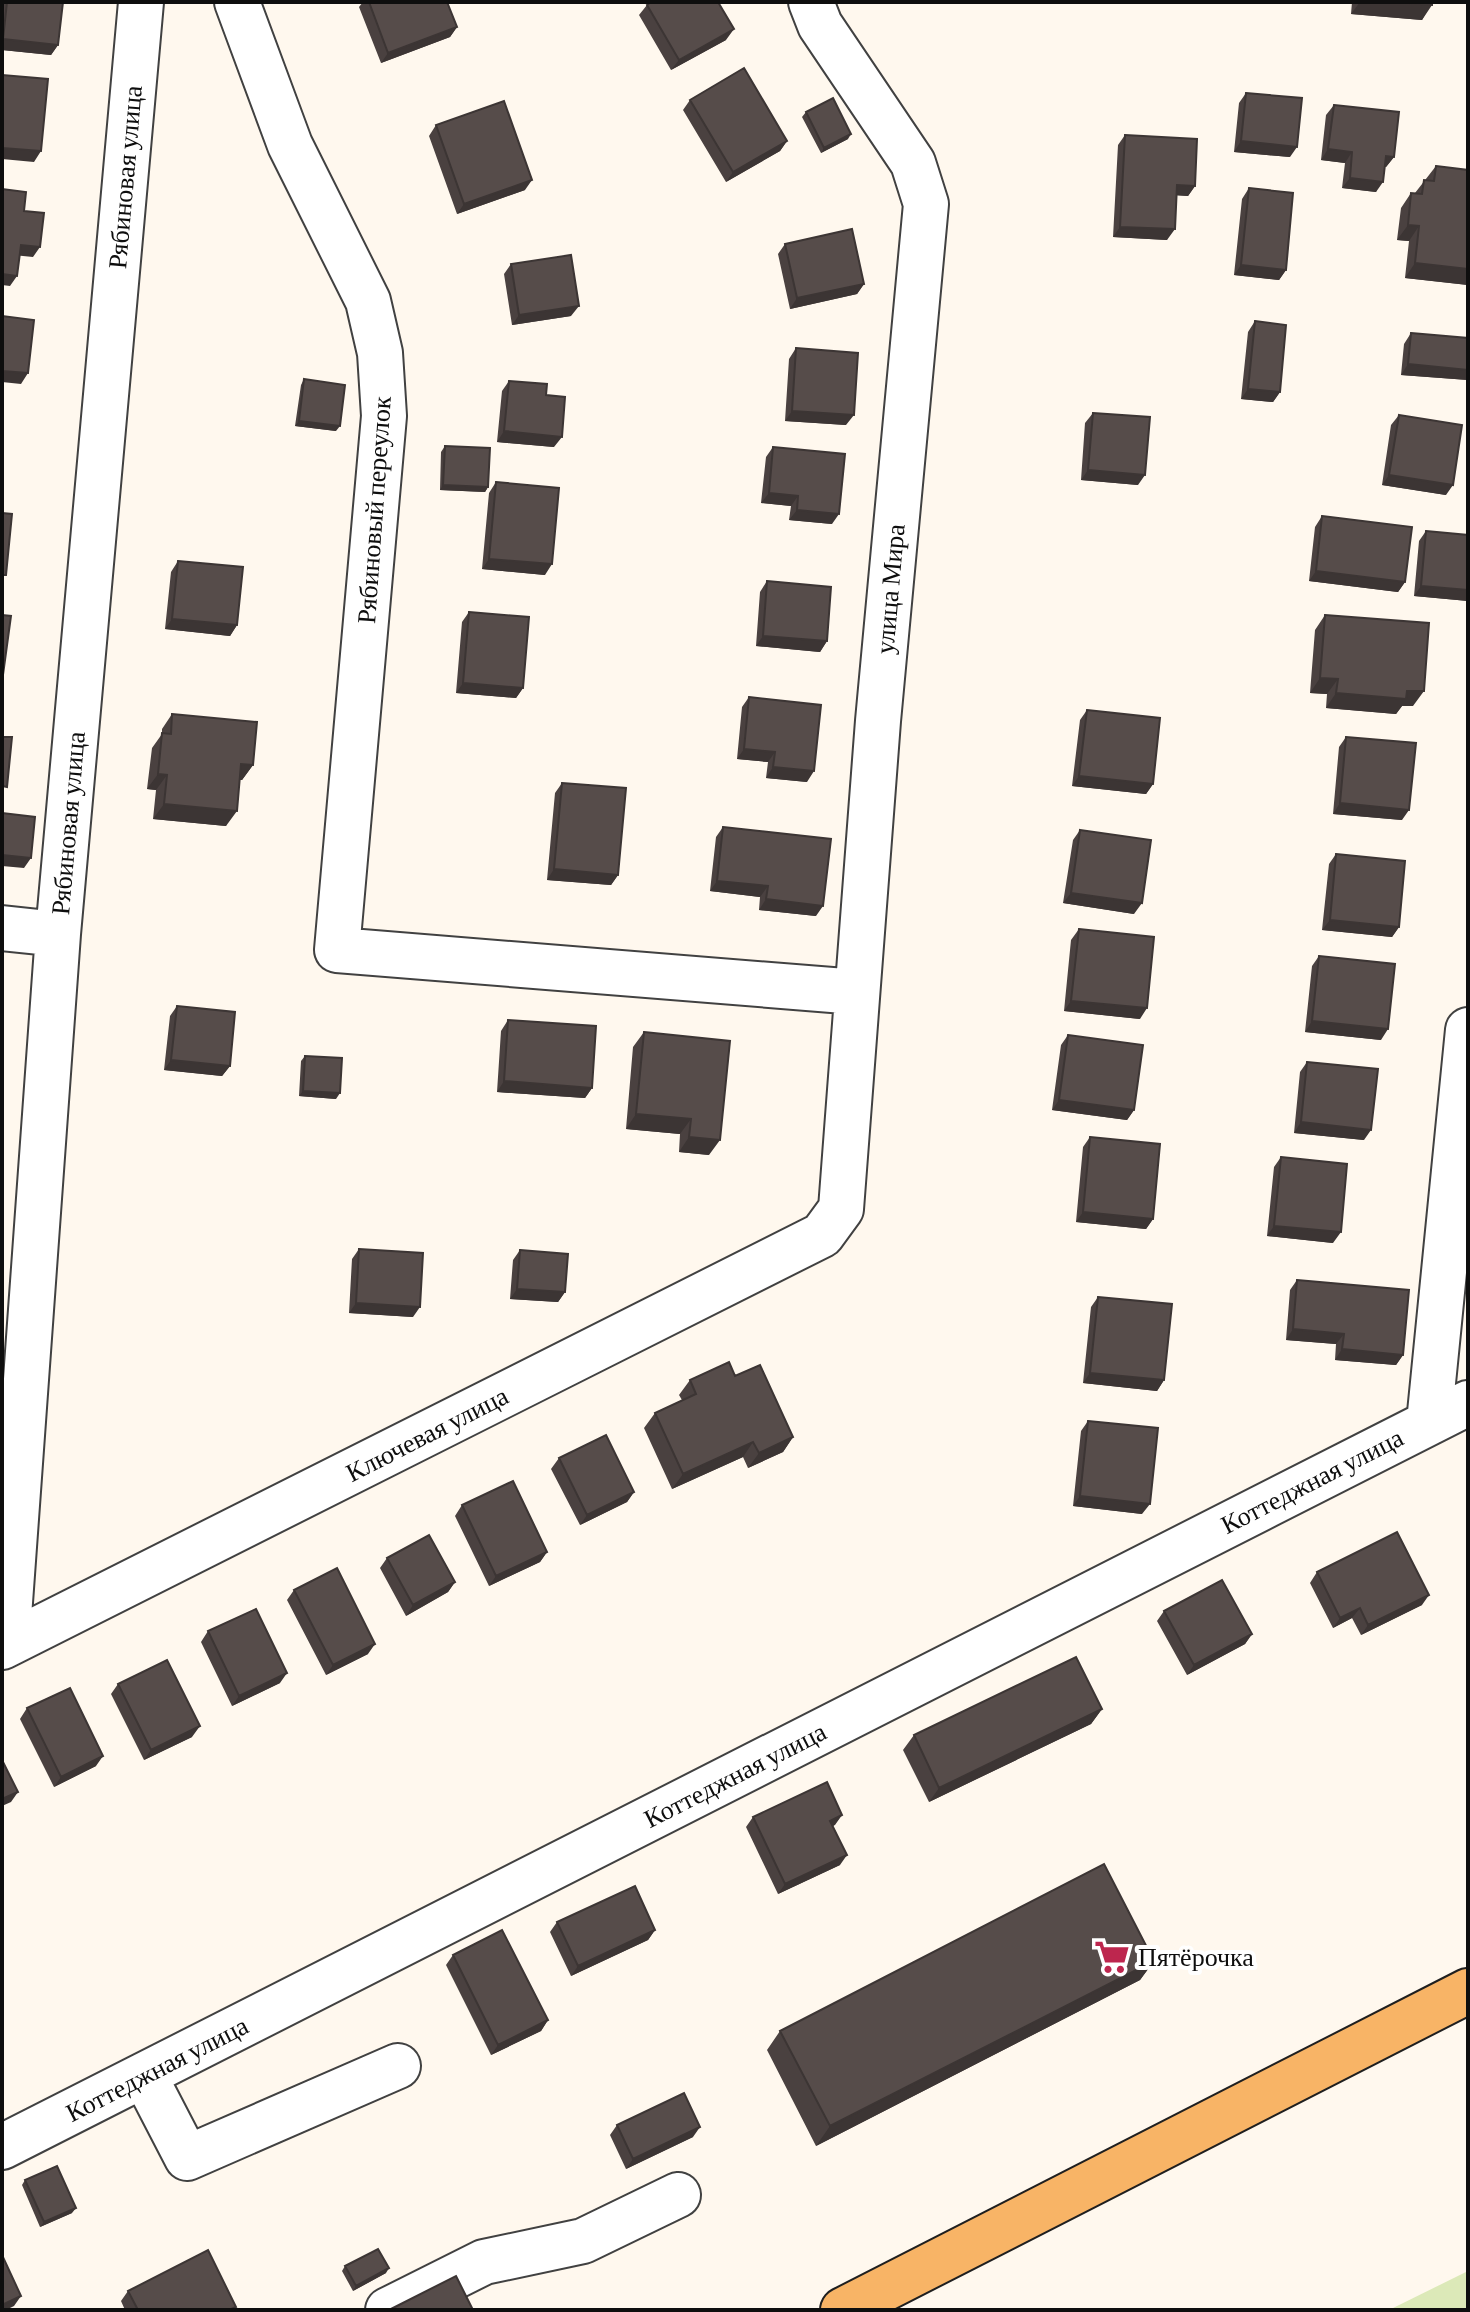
<svg xmlns="http://www.w3.org/2000/svg" width="1470" height="2312" font-family="'Crimson Pro',serif">
<style>
.green{fill:#dce9b8}
.lines{fill:none;stroke-linecap:round;stroke-linejoin:round}
.minor-casing{stroke:#414141;stroke-width:48}
.major-casing{stroke:#1f1f1f;stroke-width:48}
.minor{stroke:#fff;stroke-width:44}
.major{stroke:#f8b466;stroke-width:44}
.wall{fill:#4a4140}
.shaded-wall{fill:#3c3534}
.building{fill:#564c4a;stroke:#3c3534;stroke-width:2}
.labels{text-anchor:middle;stroke-width:8;stroke-linejoin:round;paint-order:stroke}
.street-label{font-size:26px;fill:#0e0e0e;stroke:#fff}
.poi-label{font-size:26px;fill:#0e0e0e;stroke:#fff;text-anchor:start}
</style>
<rect width="100%" height="100%" fill="#fff8ee"/>
<path class="green" d="M1468,2271V2310H1389Z"/>
<g class="lines">
<g class="minor-casing">
<path id="minor" d="M237,2L290,145L368,301L380,353L384,416L337,950L857,992
M2,928L58,934
M1429,1423L1468,1030
M7,1644L58,934L141,2
M2,1647L822,1235L841,1209L878,721L926,204L913,163L820,25L811,2
M144,2075L187,2158L398,2066
M2,2147L1468,1403
M388,2310L484,2262L583,2241L678,2195"/>
</g>
<g class="major-casing">
<path id="major" d="M843,2310L1468,1991"/>
</g>
<use href="#minor" class="minor"/>
<use href="#major" class="major"/>
</g>
<path class="wall" d="M2,2H63L58,45L51,55L2,50Z
M363,2H447L457,27L450,37L381,63L359,7Z
M1352,2H1432L1422,20L1351,14Z
M647,5L726,40L671,70L639,15Z
M1246,93L1290,157L1234,152L1239,103Z
M690,100L787,141L780,151L726,182L683,110Z
M1334,105L1394,157L1386,167H1385L1376,192L1342,188L1345,163L1321,160L1326,115Z
M806,112L848,139L821,153L802,117Z
M436,125L525,190L457,214L429,136Z
M1125,135L1195,186L1188,196L1176,195L1167,240L1113,237L1118,145Z
M1436,166L1468,285L1405,278L1409,241L1397,240L1401,208L1411,193H1415Z
M1249,188L1286,270L1279,280L1234,275L1242,199Z
M785,244L864,284L857,294L790,309L778,254Z
M511,264L571,316L512,325L504,274Z
M1255,321L1280,392L1273,402L1241,399L1248,332Z
M1411,333L1468,338V380L1401,375L1404,344Z
M796,348L846,425L785,421L789,359Z
M304,379L336,431L295,426L301,385Z
M509,381L546,395L554,447L497,442L502,391Z
M1093,413L1138,485L1081,480L1085,423Z
M1399,415L1446,495L1382,485L1391,425Z
M445,446L488,487L485,492L440,490L441,452Z
M773,447L832,524L789,520L791,506L761,503L766,457Z
M496,482L545,575L482,569L489,493Z
M1322,516L1405,582L1398,592L1309,581L1315,527Z
M1426,531L1468,535V601L1414,596L1419,541Z
M178,561L237,625L230,636L165,629L171,572Z
M767,581L827,641L820,652L756,646L760,592Z
M469,612L523,688L516,698L456,693L462,622Z
M1325,615L1413,706H1402L1396,714L1326,708L1327,694L1310,693L1315,630Z
M749,697L807,782L766,778L768,762L737,759L742,707Z
M1087,710L1153,784L1146,794L1072,786L1080,720Z
M172,714L253,765L242,780H240L226,826L153,819L156,790L147,789L152,748L162,734V729Z
M1346,737L1402,820L1333,814L1339,747Z
M562,783L618,875L611,885L547,880L555,793Z
M723,827L816,916L759,910L760,897L710,891L716,837Z
M1080,830L1134,914L1063,903L1073,840Z
M1336,854L1399,927L1392,937L1322,930L1329,864Z
M1079,929L1140,1019L1064,1011L1071,940Z
M1319,956L1381,1040L1305,1032L1312,966Z
M177,1006L230,1066L222,1076L164,1070L170,1016Z
M508,1020L592,1088L585,1098L497,1092L501,1031Z
M644,1032L709,1155L679,1152L680,1134L626,1129L633,1047Z
M1068,1035L1134,1110L1127,1120L1052,1110L1061,1045Z
M305,1056L336,1099L299,1096L301,1061Z
M1307,1062L1364,1140L1294,1133L1300,1072Z
M1090,1137L1153,1219L1146,1229L1076,1222L1083,1147Z
M1281,1157L1333,1243L1267,1236L1274,1167Z
M359,1249L413,1317L349,1313L352,1259Z
M520,1250L565,1292L558,1302L510,1299L513,1260Z
M1297,1280L1403,1355L1396,1365L1335,1360L1336,1344L1286,1340L1290,1290Z
M1098,1297L1164,1380L1157,1391L1083,1383L1091,1307Z
M735,1376L793,1437L783,1452L748,1468L743,1457L672,1489L644,1428L655,1413L682,1400L679,1395L690,1380Z
M1088,1421L1142,1514L1073,1506L1081,1431Z
M559,1458L634,1492L627,1502L580,1525L551,1469Z
M462,1505L547,1552L540,1562L489,1586L455,1516Z
M387,1558L455,1582L448,1592L406,1616L380,1568Z
M1317,1572L1422,1605L1361,1635L1352,1618L1333,1628L1310,1583Z
M294,1590L368,1654L326,1675L287,1600Z
M1164,1611L1252,1634L1245,1644L1187,1675L1157,1621Z
M208,1631L280,1683L232,1706L201,1642Z
M118,1684L192,1737L144,1760L111,1694Z
M27,1708L96,1766L54,1787L20,1719Z
M1102,1709L1091,1724L929,1802L903,1750L914,1735Z
M842,1815L833,1826L840,1865L778,1894L746,1827L753,1817Z
M557,1922L655,1930L648,1940L571,1976L550,1932Z
M453,1955L548,2020L541,2031L491,2055L446,1965Z
M1154,1961L1140,1980L816,2146L767,2050L780,2031Z
M617,2125L693,2137L626,2169L610,2135Z
M25,2180L72,2213L40,2227L22,2185Z
M345,2266L386,2273L353,2291L342,2271Z
M128,2291L234,2310H125L121,2301Z"/>
<path class="shaded-wall" d="M1360,2H1398L1432,5L1422,20L1351,14Z
M457,27L450,37L381,63L388,53Z
M734,29L726,40L671,70L679,60Z
M3,39L58,45L51,55L2,50V41Z
M851,134L848,139L821,153L824,148Z
M787,141L780,151L726,182L733,172Z
M1241,141L1297,147L1290,157L1234,152Z
M2,148L41,151L34,162L2,159Z
M1328,149L1352,152L1345,163L1321,160Z
M1386,156L1394,157L1386,167L1379,166Z
M1350,178L1383,182L1376,192L1342,188Z
M532,180L525,190L457,214L464,204Z
M1177,185L1195,186L1188,196L1170,195Z
M1408,225L1419,226L1409,241L1397,240Z
M1120,227L1175,229L1167,240L1113,237Z
M21,245L40,247L33,257L13,255Z
M1415,263L1468,269V285L1405,278Z
M1241,265L1286,270L1279,280L1234,275Z
M2,274L17,276L10,286L2,285Z
M864,284L857,294L790,309L797,298Z
M579,306L571,316L512,325L519,315Z
M1408,364L1468,370V380L1401,375Z
M2,371L28,373L21,384L2,382Z
M1248,389L1280,392L1273,402L1241,399Z
M792,411L854,415L846,425L785,421Z
M299,421L340,426L336,431L295,426Z
M504,431L562,437L554,447L497,442Z
M1088,470L1145,475L1138,485L1081,480Z
M1389,475L1453,485L1446,495L1382,485Z
M443,485L488,487L485,492L440,490Z
M769,493L798,496L791,506L761,503Z
M797,510L839,514L832,524L789,520Z
M489,559L552,564L545,575L482,569Z
M1316,571L1405,582L1398,592L1309,581Z
M1421,586L1468,590V601L1414,596Z
M172,619L237,625L230,636L165,629Z
M763,636L827,641L820,652L756,646Z
M1320,678L1338,679L1327,694L1310,693Z
M463,683L523,688L516,698L456,693Z
M1407,691H1424L1413,706H1402L1396,714L1326,708L1336,693Z
M744,749L775,752L768,762L737,759Z
M241,764L253,765L242,780L231,779Z
M773,767L814,771L807,782L766,778Z
M158,774L167,775L156,790L147,789Z
M1079,776L1153,784L1146,794L1072,786Z
M1340,803L1409,810L1402,820L1333,814Z
M164,804L237,811L226,826L153,819Z
M2,855L31,858L24,868L2,866Z
M554,869L618,875L611,885L547,880Z
M717,881L768,886L760,897L710,891Z
M1071,893L1142,903L1134,914L1063,903Z
M766,899L823,906L816,916L759,910Z
M1330,920L1399,927L1392,937L1322,930Z
M1071,1001L1147,1008L1140,1019L1064,1011Z
M1312,1021L1388,1029L1381,1040L1305,1032Z
M171,1060L230,1066L222,1076L164,1070Z
M504,1081L592,1088L585,1098L497,1092Z
M303,1091L340,1093L336,1099L299,1096Z
M1059,1100L1134,1110L1127,1120L1052,1110Z
M636,1114L691,1119L680,1134L626,1129Z
M1301,1122L1371,1130L1364,1140L1294,1133Z
M689,1137L720,1140L709,1155L679,1152Z
M1083,1212L1153,1219L1146,1229L1076,1222Z
M1274,1226L1341,1232L1333,1243L1267,1236Z
M517,1289L565,1292L558,1302L510,1299Z
M356,1303L420,1307L413,1317L349,1313Z
M1293,1329L1344,1334L1336,1344L1286,1340Z
M1342,1349L1403,1355L1396,1365L1335,1360Z
M1090,1373L1164,1380L1157,1391L1083,1383Z
M793,1437L783,1452L748,1468L759,1453Z
M753,1442L743,1457L672,1489L683,1474Z
M634,1492L627,1502L580,1525L587,1515Z
M1080,1496L1150,1504L1142,1514L1073,1506Z
M547,1552L540,1562L489,1586L496,1576Z
M455,1582L448,1592L406,1616L413,1605Z
M1429,1595L1422,1605L1361,1635L1368,1625Z
M1360,1608L1352,1618L1333,1628L1340,1618Z
M1252,1634L1245,1644L1187,1675L1194,1665Z
M375,1644L368,1654L326,1675L333,1665Z
M287,1673L280,1683L232,1706L239,1696Z
M1102,1709L1091,1724L929,1802L939,1788Z
M200,1726L192,1737L144,1760L151,1750Z
M103,1756L96,1766L54,1787L61,1777Z
M18,1792L11,1802L2,1806V1799Z
M842,1815L835,1825L823,1831L830,1821Z
M847,1855L840,1865L778,1894L785,1884Z
M655,1930L648,1940L571,1976L578,1966Z
M1154,1961L1140,1980L816,2146L830,2126Z
M548,2020L541,2031L491,2055L498,2045Z
M700,2127L693,2137L626,2169L633,2159Z
M76,2208L72,2213L40,2227L44,2222Z
M389,2268L386,2273L353,2291L356,2286Z
M21,2296L14,2306L6,2310H2V2305Z"/>
<path class="building" d="M7,2H63L58,45L3,39Z
M369,2H447L457,27L388,53Z
M651,2H718L734,29L679,60L647,5Z
M1398,2H1432V5Z
M744,68L787,141L733,172L690,100Z
M2,75L48,79L41,151L2,148Z
M1246,93L1302,98L1297,147L1241,141Z
M833,98L851,134L824,148L806,112Z
M504,101L532,180L464,204L436,125Z
M1334,105L1399,112L1394,157L1386,156L1383,182L1350,178L1352,152L1328,149Z
M1125,135L1197,139L1195,186L1177,185L1175,229L1120,227Z
M1436,166L1468,170V269L1415,263L1419,226L1408,225L1411,193L1422,194L1424,180L1434,181Z
M1249,188L1293,193L1286,270L1241,265Z
M2,189L26,192L24,211L44,213L40,247L21,245L17,276L2,274Z
M852,229L864,284L797,298L785,244Z
M571,255L579,306L519,315L511,264Z
M2,316L34,320L28,373L2,371Z
M1255,321L1286,325L1280,392L1248,389Z
M1411,333L1468,338V370L1408,364Z
M796,348L858,353L854,415L792,411Z
M304,379L345,385L340,426L299,421Z
M509,381L547,384L546,395L565,397L562,437L504,431Z
M1093,413L1150,417L1145,475L1088,470Z
M1399,415L1462,425L1453,485L1389,475Z
M445,446L490,448L488,487L443,485Z
M773,447L845,454L839,514L797,510L798,496L769,493Z
M496,482L559,488L552,564L489,559Z
M2,513L12,514L6,575H2Z
M1322,516L1412,527L1405,582L1316,571Z
M1426,531L1468,535V590L1421,586Z
M178,561L243,567L237,625L172,619Z
M767,581L831,587L827,641L763,636Z
M469,612L529,617L523,688L463,683Z
M2,615L11,616L2,682Z
M1325,615L1429,623L1424,691H1407L1406,699L1336,693L1338,679L1320,678Z
M749,697L821,705L814,771L773,767L775,752L744,749Z
M1087,710L1160,718L1153,784L1079,776Z
M172,714L257,722L253,765L241,764L237,811L164,804L167,775L158,774L162,733L171,734Z
M2,737H12L7,787L2,786Z
M1346,737L1416,743L1409,810L1340,803Z
M562,783L626,788L618,875L554,869Z
M2,813L35,817L31,858L2,855Z
M723,827L831,839L823,906L766,899L768,886L717,881Z
M1080,830L1151,840L1142,903L1071,893Z
M1336,854L1405,861L1399,927L1330,920Z
M1079,929L1154,937L1147,1008L1071,1001Z
M1319,956L1395,964L1388,1029L1312,1021Z
M177,1006L235,1012L230,1066L171,1060Z
M508,1020L596,1026L592,1088L504,1081Z
M644,1032L730,1041L720,1140L689,1137L691,1119L636,1114Z
M1068,1035L1143,1045L1134,1110L1059,1100Z
M305,1056L342,1058L340,1093L303,1091Z
M1307,1062L1378,1069L1371,1130L1301,1122Z
M1090,1137L1160,1144L1153,1219L1083,1212Z
M1281,1157L1347,1164L1341,1232L1274,1226Z
M359,1249L423,1253L420,1307L356,1303Z
M520,1250L568,1254L565,1292L517,1289Z
M1297,1280L1409,1290L1403,1355L1342,1349L1344,1334L1293,1329Z
M1098,1297L1172,1304L1164,1380L1090,1373Z
M729,1362L735,1376L760,1365L793,1437L759,1453L753,1442L683,1474L655,1413L696,1394L690,1380Z
M1088,1421L1158,1428L1150,1504L1080,1496Z
M606,1435L634,1492L587,1515L559,1458Z
M513,1481L547,1552L496,1576L462,1505Z
M1397,1532L1429,1595L1368,1625L1360,1608L1340,1618L1317,1572Z
M429,1535L455,1582L413,1605L387,1558Z
M337,1568L375,1644L333,1665L294,1590Z
M1222,1580L1252,1634L1194,1665L1164,1611Z
M256,1609L287,1673L239,1696L208,1631Z
M1076,1657L1102,1709L939,1788L914,1735Z
M167,1660L200,1726L151,1750L118,1684Z
M70,1688L103,1756L61,1777L27,1708Z
M2,1760L18,1792L2,1799Z
M827,1782L842,1815L830,1821L847,1855L785,1884L753,1817Z
M1104,1864L1154,1961L830,2126L780,2031Z
M635,1886L655,1930L578,1966L557,1922Z
M502,1930L548,2020L498,2045L453,1955Z
M684,2093L700,2127L633,2159L617,2125Z
M57,2166L76,2208L44,2222L25,2180Z
M378,2249L389,2268L356,2286L345,2266Z
M208,2250L236,2307L229,2310H138L128,2291Z
M2,2255L21,2296L2,2305Z
M456,2276L473,2310H389Z"/>
<defs>
<g id="supermarket-bare" transform="scale(2.76)"><path d="M-6-5.5h2.5l.6 2H6L4.5 2H-2.5L-4.4-4H-6ZM-1.5 3.2a1.3 1.3 0 1 0 .1 0ZM3 3.2a1.3 1.3 0 1 0 .1 0Z" fill="#bd264e" stroke="#fff" stroke-width="2.5" paint-order="stroke"/></g>
</defs>
<g fill-rule="evenodd">
<use href="#supermarket-bare" x="1112" y="1957"/>
</g>
<g class="labels">
<g class="street-label">
<text transform="translate(125 177) rotate(-85)" y="9">Рябиновая улица</text>
<text transform="translate(374 510) rotate(-86)" y="9">Рябиновый переулок</text>
<text transform="translate(890 589) rotate(-85)" y="9">улица Мира</text>
<text transform="translate(68 823) rotate(-85)" y="9">Рябиновая улица</text>
<text transform="translate(427 1434) rotate(-27)" y="9">Ключевая улица</text>
<text transform="translate(1312 1481) rotate(-27)" y="9">Коттеджная улица</text>
<text transform="translate(735 1775) rotate(-27)" y="9">Коттеджная улица</text>
<text transform="translate(157 2069) rotate(-27)" y="9">Коттеджная улица</text>
</g>
<g class="poi-label">
<text x="1138" y="1966">Пятёрочка</text>
</g>
</g>
<rect width="1470" height="2312" fill="none" stroke="#0e0e0e" stroke-width="8"/>
</svg>
